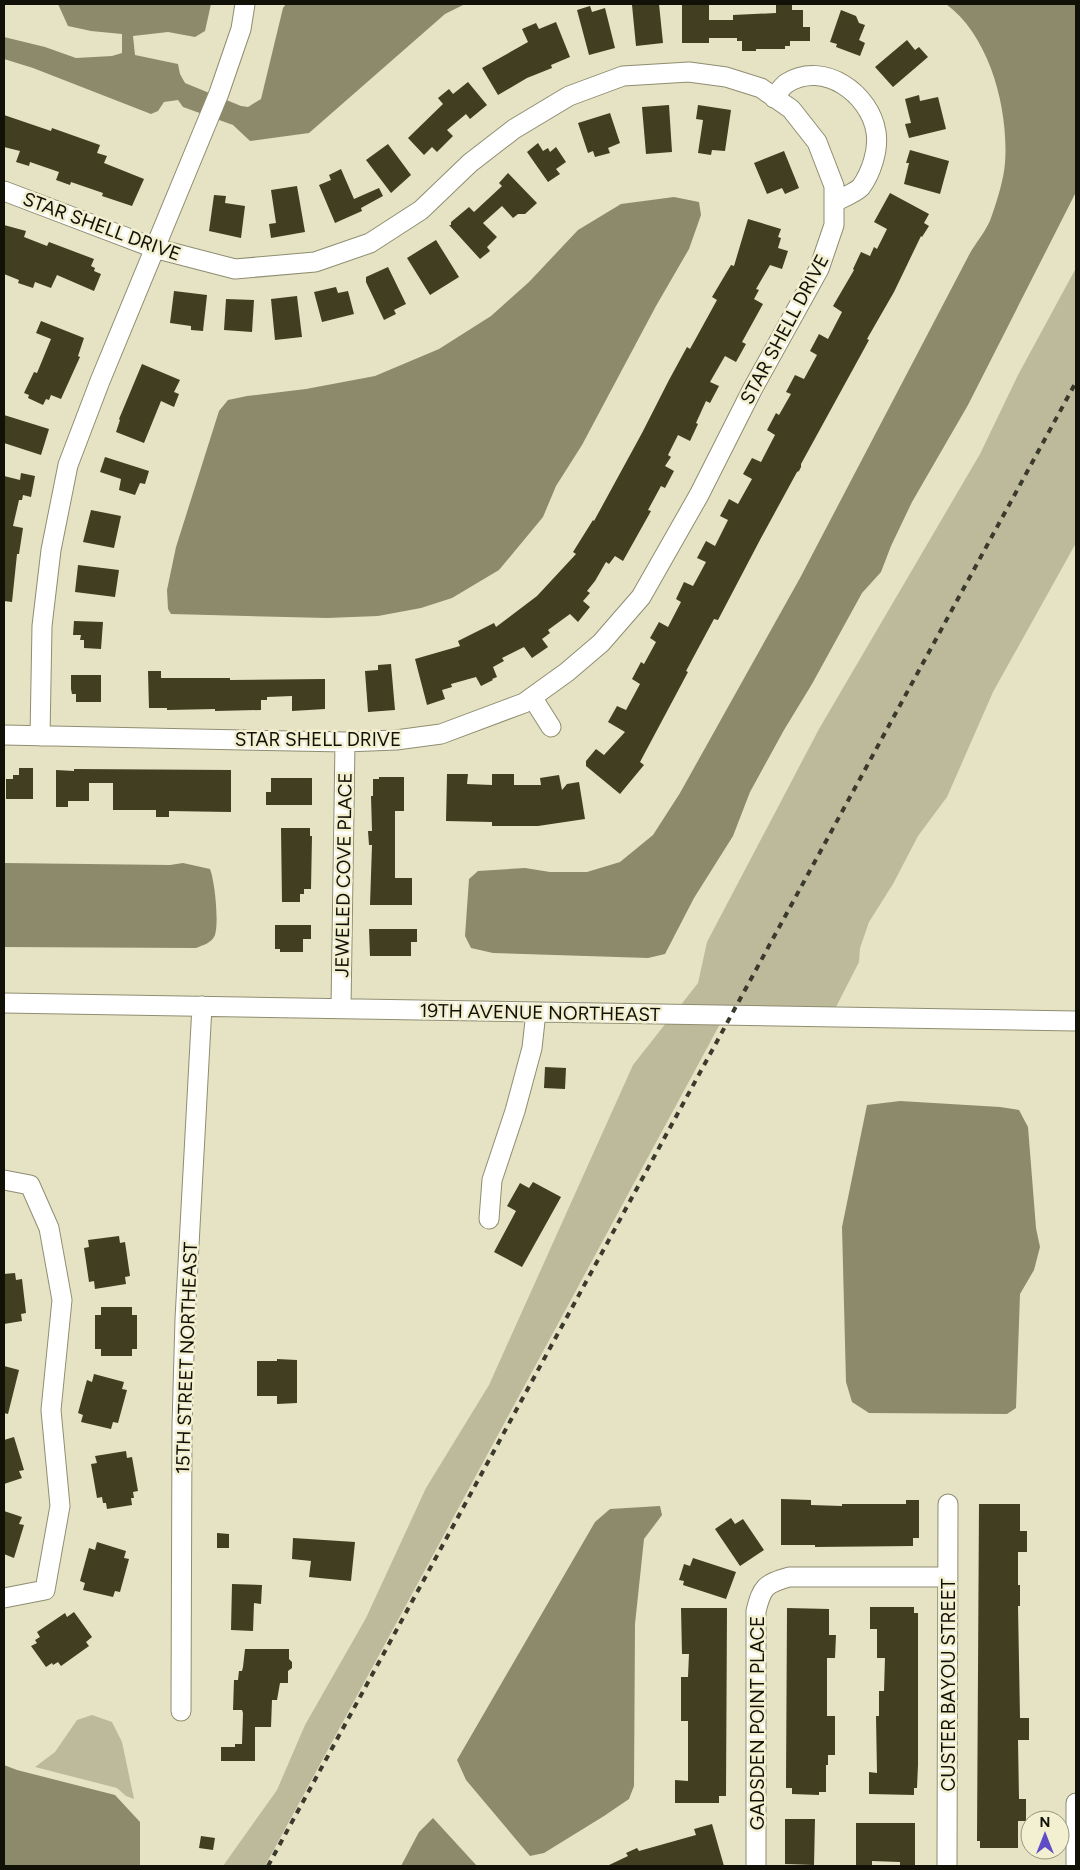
<svg xmlns="http://www.w3.org/2000/svg" width="1080" height="1870" font-family="Figtree,sans-serif">
<style>
.green{fill:#bcba9b}
.water{fill:#8c8a6a}
.building{fill:#413e21}
.lines{fill:none;stroke-linecap:round;stroke-linejoin:round}
.minor-casing{stroke:#8f8d70;stroke-width:21}
.minor{stroke:#fff;stroke-width:19}
.rail{stroke:#3a392b;stroke-width:4;stroke-dasharray:6 6;stroke-linecap:butt}
.labels{text-anchor:middle;stroke-width:5;stroke-linejoin:round;paint-order:stroke}
.street-label{font-size:19px;fill:#121107;stroke:#f2f0d1}
</style>
<rect width="100%" height="100%" fill="#e5e3c4"/>
<path class="green" d="M1076,268V543L993,692L947,797L918,836L893,884L869,922L860,948L859,962L835,1009L680,1006L698,983L707,942L819,729L980,454L1018,375Z
M666,1023L720,1024L265,1866H223L277,1790L305,1725L366,1618L426,1488L489,1385L633,1065Z
M92,1715L112,1722L122,1742L134,1799L126,1796L117,1788L35,1767L55,1752L77,1720Z"/>
<path class="water" d="M58,4H211L205,31L195,37L168,32L133,36L135,55L178,64L180,74L185,83L241,106L248,107L261,99L283,8L286,4H465L445,14L309,133L250,141L233,125L183,107L178,100L164,102L158,111L151,114L33,68L4,59V37L45,47L76,58L112,56L122,53V34L91,31L68,26Z
M946,4H1076V192L968,405L912,502L891,546L881,572L862,593L812,684L784,730L750,792L733,836L694,898L665,954L648,958L493,953L471,948L465,936L469,879L478,871L525,868L550,872H587L620,862L653,835L680,793L800,578L969,255C976,242 988,229 992,215C997,201 1004,178 1005,163C1009,110 990,36 946,4Z
M674,197L699,202L701,215L689,249L656,306L582,445L556,486L543,517L499,570L452,598L421,608L378,616L327,618L171,614L168,609L167,590L176,547L219,411L228,400L247,396L306,389L375,376L439,349L491,316L529,282L578,230L621,204Z
M4,863L170,865L183,863L210,869C215,882 219,922 215,935C212,943 203,945 196,948L4,947Z
M900,1101L1000,1107L1019,1110L1028,1127L1036,1228L1040,1247L1034,1270L1020,1294L1016,1408L1007,1414L869,1413L852,1402L846,1382L842,1227L867,1105Z
M660,1506L662,1515L644,1539L635,1624L634,1786L629,1799L604,1816L544,1853L530,1856L466,1780L457,1760L595,1522L610,1509Z
M4,1765L17,1770L115,1795L140,1822V1866H4Z
M433,1818L477,1866H401L419,1832Z"/>
<path class="building" d="M639,4H659L663,43L636,46L632,5Z
M682,4H709V20H733V15L776,13V4H792V10H803V27H810V41H790V46H785V49H756V51H742V41H737V38H709V43H682Z
M590,6L592,12L605,8L615,48L589,55L577,10Z
M841,10L856,16L859,23L865,25L859,40L865,43L860,56L836,47L837,44L830,42Z
M556,22L570,57L551,65L552,68L527,78L498,95L482,68L528,42L522,29L536,23L539,29Z
M907,40L915,50L919,47L928,57L893,87L875,67Z
M468,82L487,105L470,119L466,114L447,130L453,136L437,152L432,147L424,155L408,138L443,104L438,98L449,89L453,94Z
M919,95L920,101L938,97L946,129L909,138L905,124L911,123L905,99Z
M669,105L672,152L646,154L642,107Z
M698,105L731,110L725,151L712,150L711,155L698,153L703,120L696,119Z
M610,113L620,143L608,148L610,153L595,157L593,151L588,153L578,123Z
M4,115L51,131L52,128L100,145L97,153L107,156L104,163L144,179L132,206L102,196L103,193L71,182L70,185L56,180L59,172L30,162L29,166L16,162L20,151L4,147Z
M538,143L543,151L548,148L550,152L556,147L566,162L556,169L560,174L548,182L527,152Z
M388,144L411,175L391,193L366,160Z
M910,150L949,161L940,194L904,184L909,163H906Z
M784,151L799,188L785,194L782,188L767,194L754,163Z
M341,169L354,199L379,188L383,196L361,208L362,211L335,223L319,185L331,180L329,175Z
M508,173L537,203L525,214H518L513,218L502,206L483,223L497,237L487,247L490,251L480,259L449,225H451V222L469,207L474,212L502,186L499,183Z
M297,186L305,232L271,238L269,224L276,223L271,190Z
M890,193L929,214L924,223L929,226L922,237L921,236L894,292L867,339L869,340L801,464V467L799,471L797,472L761,538L718,620L714,619L686,671L688,672L640,762L644,765L620,794L586,766V761L596,749L604,755L625,732L608,722L617,706L626,710L640,684L632,679L641,662L644,664L656,642L650,638L659,622L668,627L681,602L676,599L684,582L693,586L706,562L697,558L706,541L715,546L728,520L720,516L729,499L738,504L752,479L743,474L752,458L761,462L775,435L767,430L776,413L779,415L791,394L786,392L795,375L804,379L817,355L810,351L819,334L828,339L842,312L833,306L854,270L853,269L861,252L870,256L874,247L877,249L887,229L874,222Z
M214,195L226,196L225,203L245,206L241,238L209,231Z
M748,219L781,229L778,237L781,238L778,248L788,251L782,269L770,265L756,289L759,290L754,299L763,304L742,342L746,344L736,362L725,356L710,382L719,386L710,403L706,401L696,423L698,424L690,441L678,435L668,455L671,457L665,466L674,471L665,488L661,486L648,510L651,511L623,561L615,556L609,564L606,562L595,581L587,591L590,593L583,601L590,607L578,622L570,614L548,630L550,633L542,639L548,647L532,658L524,647L502,658L504,661L493,667L497,677L492,679L493,680L481,686L476,677L451,684L452,687L442,690L445,699L427,705L415,659L460,646L458,641L494,623L496,627L537,596L576,554L573,552L593,520L594,521L642,433L669,380L687,347L690,349L717,300L712,297L731,265L734,266Z
M4,225L26,231L24,237L47,246L49,242L94,259L91,266L95,268L94,271L101,274L94,291L57,275L51,288L35,282L33,288L18,283L19,280L4,274Z
M436,240L459,277L430,295L407,258Z
M388,267L406,304L394,310L396,314L384,320L366,282V277Z
M336,287L338,293L348,291L354,314L322,322L314,292Z
M174,291L207,295L203,331L191,330V326L170,323Z
M297,296L302,337L275,340L271,299Z
M226,299L254,300L252,332L224,330Z
M41,321L84,338L78,356L80,357L61,399L51,395L49,400L46,399L43,405L28,398L29,395L24,393L34,372L37,373L51,339L36,333Z
M142,364L180,380L174,392L179,394L174,407L161,401L144,443L116,432L120,420L119,419Z
M4,415L49,429L41,455L4,443Z
M105,457L149,471L145,484L140,483L135,495L119,490L121,479L100,472Z
M21,473L35,476L31,497L23,495L22,500H19L13,526L23,528L19,554H17L12,602L4,601V476L20,480Z
M91,510L121,516L114,548L83,542Z
M78,565L119,570L115,597L75,592Z
M74,621L103,622L101,649L84,648V640H80L81,635H73Z
M391,664L395,710L368,712L365,671L378,670V665Z
M148,671H161V678H230V680L325,679V709L292,711V696L267,697V700H261V710L215,711V709L167,710V708H149Z
M71,675H101V702H76V694H72L71,689Z
M19,768H33V799H6V779H13V775H19Z
M74,769L231,770V812L169,811V817H156V810H113V783H89V801H68V807H56V770L74,771Z
M447,774H468L467,784L492,785V774H514V785H541L540,778L559,775L562,790L567,784L579,782L585,819L538,826H492V822L446,821Z
M379,777H404V811H395V878H412V905H370L372,845H369L368,831H372L371,796H373V779H379Z
M271,778H312V805H266V792H271Z
M281,828H310V836H312L311,889H304V894H300V902H282Z
M275,925H311V939H303V952H280V949H275Z
M369,929H417V942H411V956H370Z
M545,1067L566,1068L565,1089L544,1088Z
M533,1182L561,1197L522,1267L494,1252L516,1211L507,1206L520,1183L529,1188Z
M119,1236L120,1243L125,1242L130,1276L125,1277L126,1284L95,1289L94,1281L89,1282L84,1248L89,1247L88,1240Z
M15,1273L16,1280L22,1279L26,1313L21,1314L22,1321L4,1324V1274Z
M101,1307H132V1315H137V1349H132V1356H101V1349H95V1315H101Z
M277,1359L297,1360V1403L277,1404V1396H257V1361H277Z
M4,1366L19,1370L8,1414L4,1413Z
M94,1374L124,1382L122,1389L127,1390L118,1423L113,1422L111,1429L81,1422L83,1415L78,1413L87,1380L92,1382Z
M14,1437L24,1470L19,1471L22,1478L4,1484V1440Z
M126,1451L127,1458L132,1457L138,1491L133,1492L134,1498H131L132,1505L107,1509L106,1503H103L102,1497L97,1498L91,1464L97,1463L95,1456Z
M781,1499L811,1500V1505L842,1506V1504H906V1500H919V1538H913V1546L815,1547V1545H781Z
M979,1504H1020V1531H1027V1552H1018V1585H1020V1606H1018L1020,1718H1029V1740H1018L1019,1799H1026V1821H1018V1848H980V1841H977Z
M4,1511L22,1517L19,1524L24,1525L14,1558L4,1554Z
M731,1518L735,1524L743,1519L764,1550L740,1566L715,1529Z
M217,1533L229,1534V1548H217Z
M293,1538L355,1542L351,1581L309,1577L311,1561L292,1559Z
M97,1542L126,1551L124,1558L129,1559L120,1592L115,1591L113,1597L83,1590L85,1583L80,1581L89,1548L95,1550Z
M693,1558L736,1572L726,1599L683,1585L684,1581L679,1580L684,1564L690,1566Z
M232,1584L262,1585L261,1604L254,1603L253,1631L231,1630Z
M870,1607H914V1613H918V1765L917,1788H914V1795L869,1794V1772L877,1773L876,1716H879V1691H884L885,1658H877V1629H870Z
M681,1608H727L726,1796H719V1803H675V1780L688,1781V1721H681V1677H688L689,1654H682Z
M787,1608L829,1609V1635H836L835,1658H827V1716H835V1755H828V1765H826V1792H819V1795L792,1794V1788H786Z
M74,1612L92,1637L86,1642L89,1646L61,1666L58,1662L53,1665L52,1663L46,1667L31,1646L37,1643L35,1640L40,1637L37,1632L65,1613L67,1617Z
M245,1649H289V1659L292,1662V1668L288,1671V1683H280L277,1700H272L271,1727H255V1761H221V1747H235V1744H242L243,1713L242,1710H233L234,1680H238L239,1671H242L243,1667Z
M785,1819H815L814,1865L785,1864Z
M856,1823H915V1866H900V1862L872,1861V1866H856Z
M712,1824L724,1866H607L628,1856L626,1853L637,1848L639,1851L696,1835L694,1829Z
M201,1836L215,1838L213,1850L199,1848Z"/>
<g class="lines">
<g class="minor-casing">
<path id="minor" d="M774,98C778,93 782,86 787,83C824,60 870,94 876,132C879,150 871,173 861,187C855,193 842,198 834,202
M4,191L154,248L235,269L315,262L370,243L421,210L470,163L514,129L569,96L623,76L689,72L726,77L761,88L791,109L817,142L834,186V225L819,269L752,390L699,495L641,597L601,643L567,672L524,703L441,734L396,740L345,742L4,735
M532,697L551,727
M40,736L42,626L51,550L68,465L100,381L219,93L241,29L245,4
M4,1003L1076,1021
M341,1008L345,742
M4,1180L30,1185L49,1228L62,1300L51,1410L60,1506L45,1590L4,1598
M489,1219L492,1180L515,1111L532,1048L536,1012
M181,1711L182,1425L185,1319L202,1006
M756,1866V1611C762,1587 765,1584 789,1577H948
M947,1866L948,1504
M1076,1866V1803"/>
</g>
<use href="#minor" class="minor"/>
<path class="rail" d="M268,1866L1076,382"/>
</g>
<g class="labels">
<g class="street-label">
<text transform="translate(102 226) rotate(20)" y="7">STAR SHELL DRIVE</text>
<text transform="translate(784 329) rotate(-62)" y="7">STAR SHELL DRIVE</text>
<text x="318" y="746">STAR SHELL DRIVE</text>
<text transform="translate(343 875) rotate(-89)" y="7">JEWELED COVE PLACE</text>
<text transform="translate(540 1012) rotate(1)" y="7">19TH AVENUE NORTHEAST</text>
<text transform="translate(186 1358) rotate(-88)" y="7">15TH STREET NORTHEAST</text>
<text transform="translate(948 1685) rotate(-90)" y="7">CUSTER BAYOU STREET</text>
<text transform="translate(757 1723) rotate(-90)" y="7">GADSDEN POINT PLACE</text>
</g>
</g>
<rect width="1080" height="1870" fill="none" stroke="#121107" stroke-width="10"/>
<g transform="translate(1045 1835)"><circle r="24" fill="#f2f0d1" stroke="#989780"/>
<path d="M0-4L9 19L0 12L-9 19Z" fill="#5e4dc6"/>
<text y="-8" font-size="14" font-weight="bold" text-anchor="middle" fill="#121107">N</text>
</g>
</svg>
